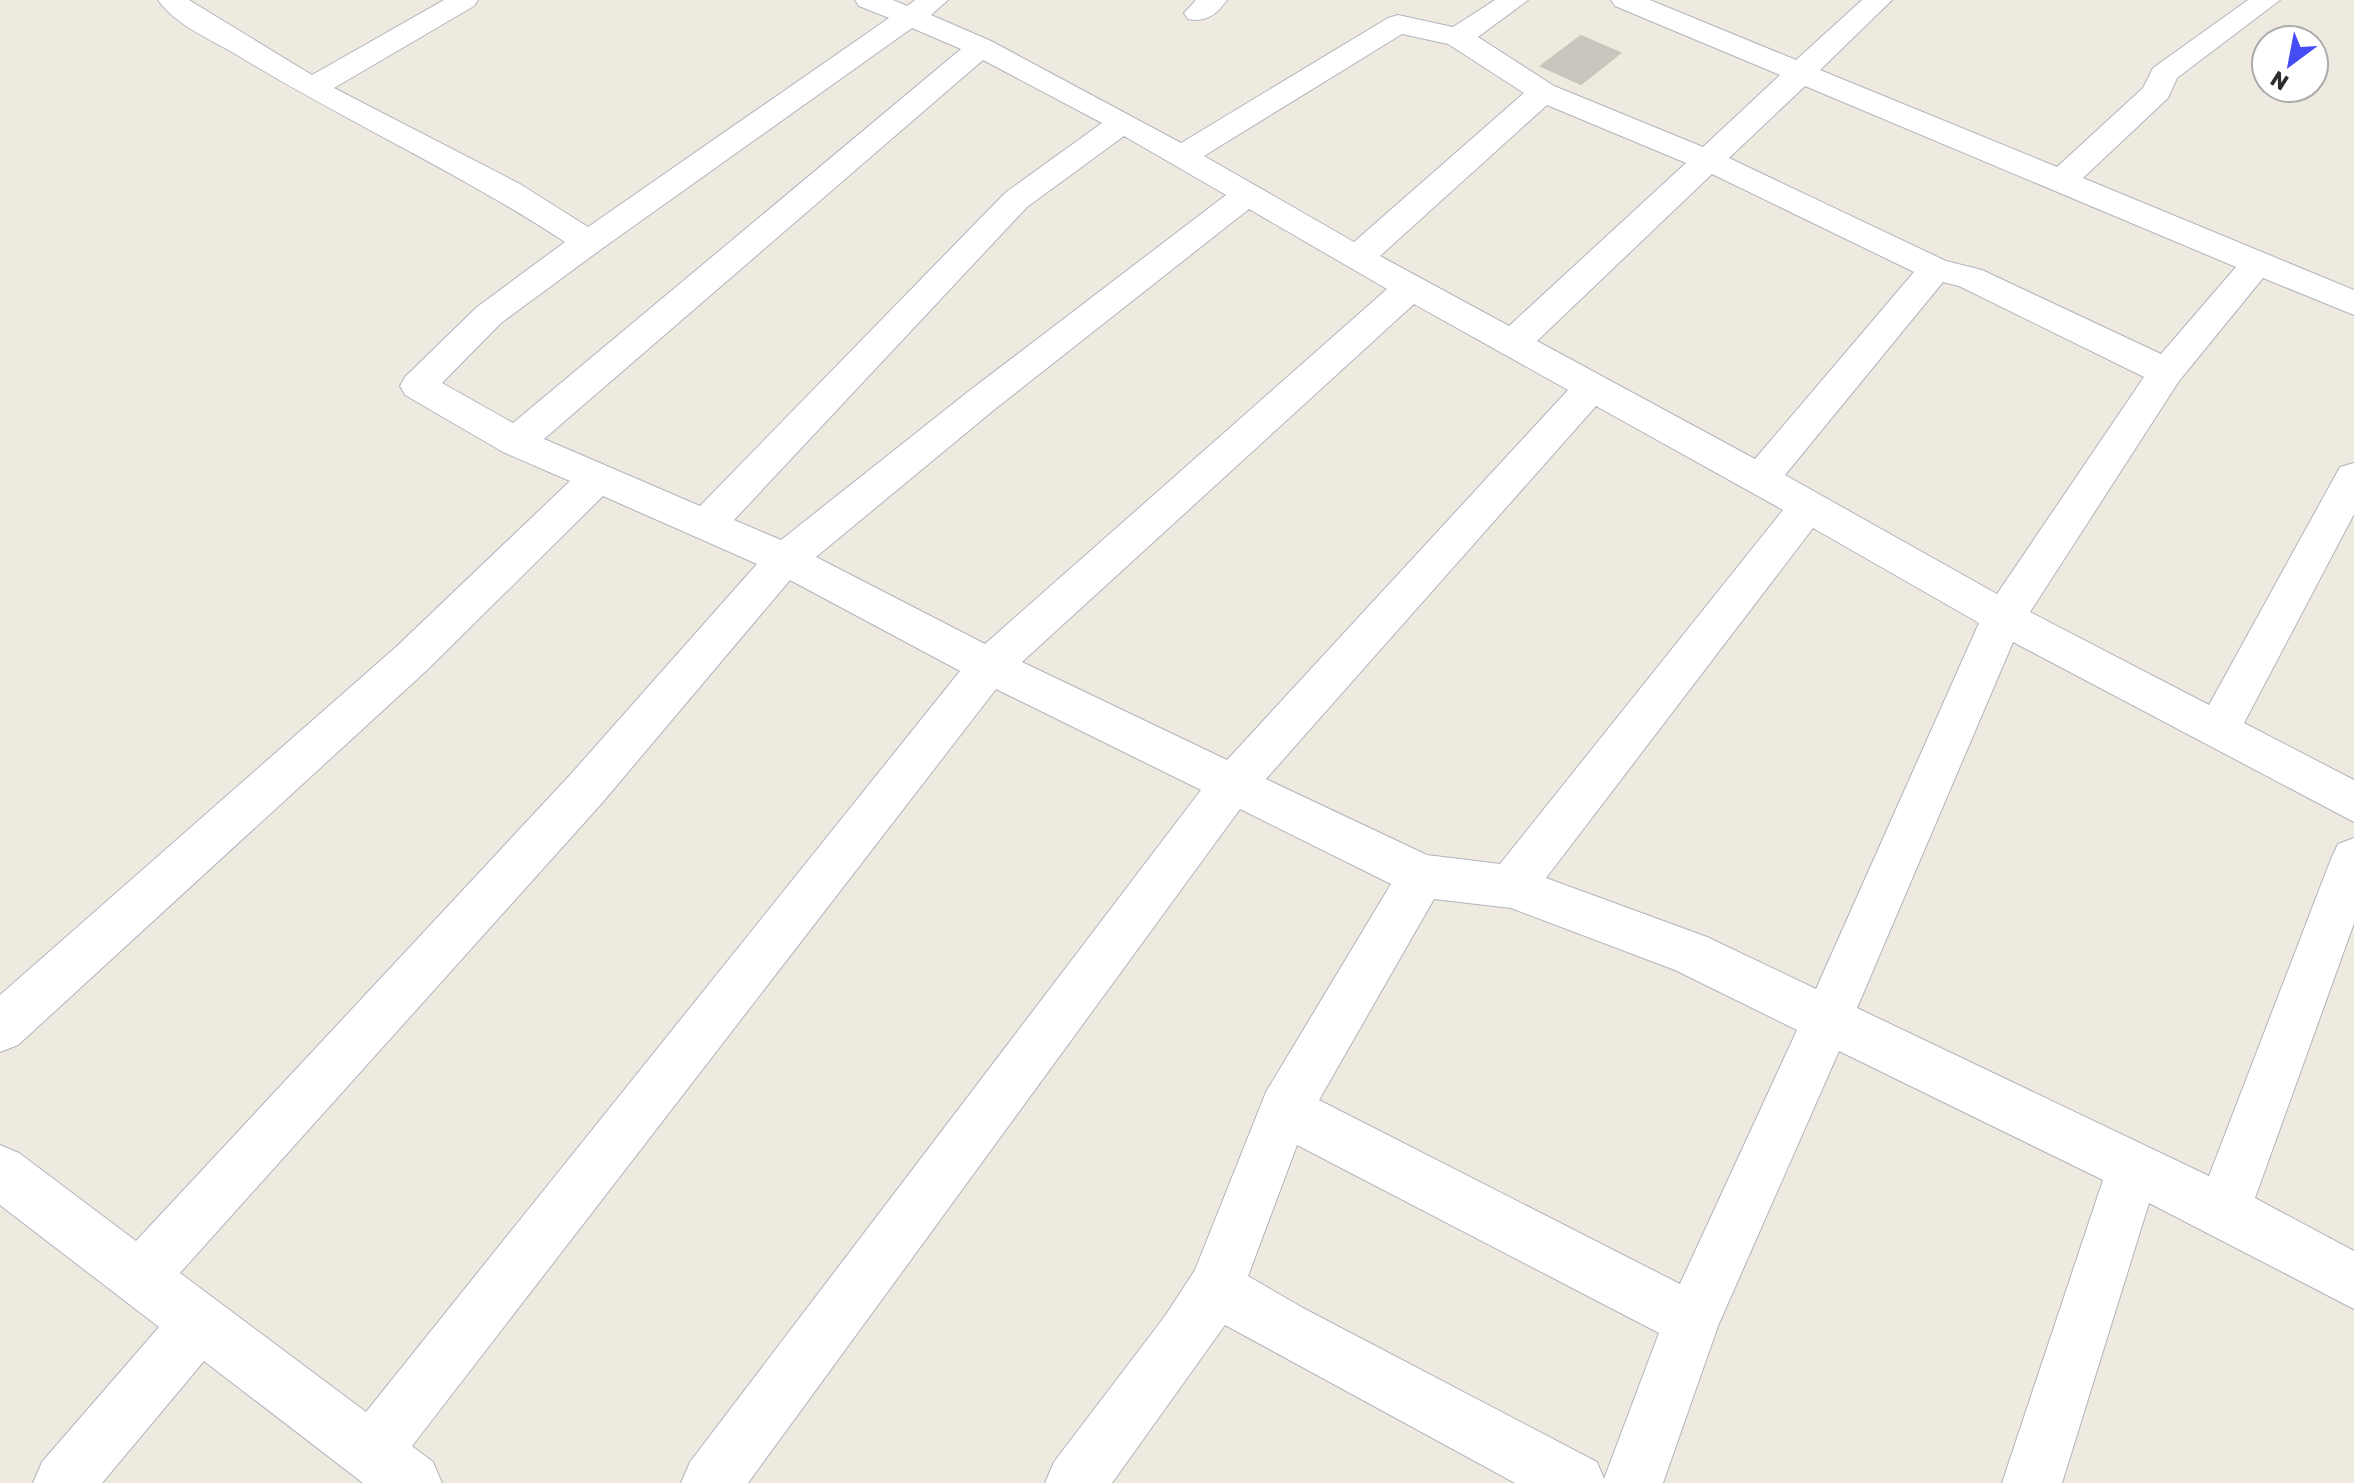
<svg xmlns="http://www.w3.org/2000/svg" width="2354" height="1483" font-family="Rubik,sans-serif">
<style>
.building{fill:#c9c6bf;stroke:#c9c6b9;stroke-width:2}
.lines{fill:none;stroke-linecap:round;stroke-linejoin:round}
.minor-casing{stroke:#b3b3bf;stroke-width:2}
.minor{fill:#fff;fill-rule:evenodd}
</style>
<rect width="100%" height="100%" fill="#eeeae0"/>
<path class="building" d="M1581,36L1620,53L1581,84L1541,66Z"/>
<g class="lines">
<g class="minor-casing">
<path id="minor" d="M158,0H189L312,75L444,0H478L474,6L334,88L520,184L588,227L889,18L859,6L855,0H893L907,6L915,0H948L931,15L991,41L1181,143L1388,18L1398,15L1453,27L1495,0H1528L1478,37L1554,86L1703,147L1780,75L1615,6L1611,0H1650L1796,60L1862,0H1892L1820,70L2057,167L2143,88L2153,68L2248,0H2280L2177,78L2168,98L2083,178L2354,290V315L2263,278L2179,381L2030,612L2209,705L2340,467L2354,463V514L2244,723L2354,780V822L2013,642L1857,1008L2209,1176L2331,859L2338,844L2354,838V923L2255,1198L2354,1251V1309L2149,1203L2062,1483H2002L2103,1180L1839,1051L1718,1326L1663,1483H1515L1225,1325L1112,1483H1045L1054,1462L1165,1316L1195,1270L1266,1092L1391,884L1240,809L748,1483H681L690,1462L1201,790L996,689L412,1446L433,1462L442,1483H363L204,1361L102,1483H33L42,1462L159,1327L0,1205V1145L19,1153L136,1241L570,775L757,564L603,496L426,671L18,1045L0,1052V995L396,647L570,481L503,452L405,395L400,386L405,377L477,307L565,242C460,173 345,121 237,55C212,40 175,25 158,0ZM912,28L961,49L513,423L442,383L501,323L600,250ZM1402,34L1448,44L1524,93L1354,242L1204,156ZM983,60L1102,123L1005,193L700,506L544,439ZM1805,86L2236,267L2161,354L1982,270L1946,261L1729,158ZM1547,105L1686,163L1509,326L1380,256ZM1124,136L1226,195L969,391L781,540L734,520L1027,207ZM1712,174L1914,272L1755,459L1537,341ZM1249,209L1387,289L985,644L816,557L995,409ZM1943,282L1959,286L2144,377L1997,594L1785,475ZM1414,304L1568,390L1227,760L1022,662ZM1596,406L1783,510L1500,864L1427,855L1266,779ZM1813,528L1979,623L1816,989L1707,937L1546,878ZM790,580L960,671L366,1412L180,1273L602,803ZM1434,899L1511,908L1675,970L1797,1030L1680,1284L1319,1100ZM1297,1145L1659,1333L1604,1479L1597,1462L1303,1308L1248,1276Z
M1196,0H1227C1217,14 1206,23 1188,19L1184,13Z"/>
</g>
<use href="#minor" class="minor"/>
</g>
<g transform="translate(2290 64) rotate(212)"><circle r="38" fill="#ffffff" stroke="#ababab" stroke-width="2"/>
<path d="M0-6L14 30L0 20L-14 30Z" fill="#464cf4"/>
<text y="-12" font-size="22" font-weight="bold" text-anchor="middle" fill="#2d2d2d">N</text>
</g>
</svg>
